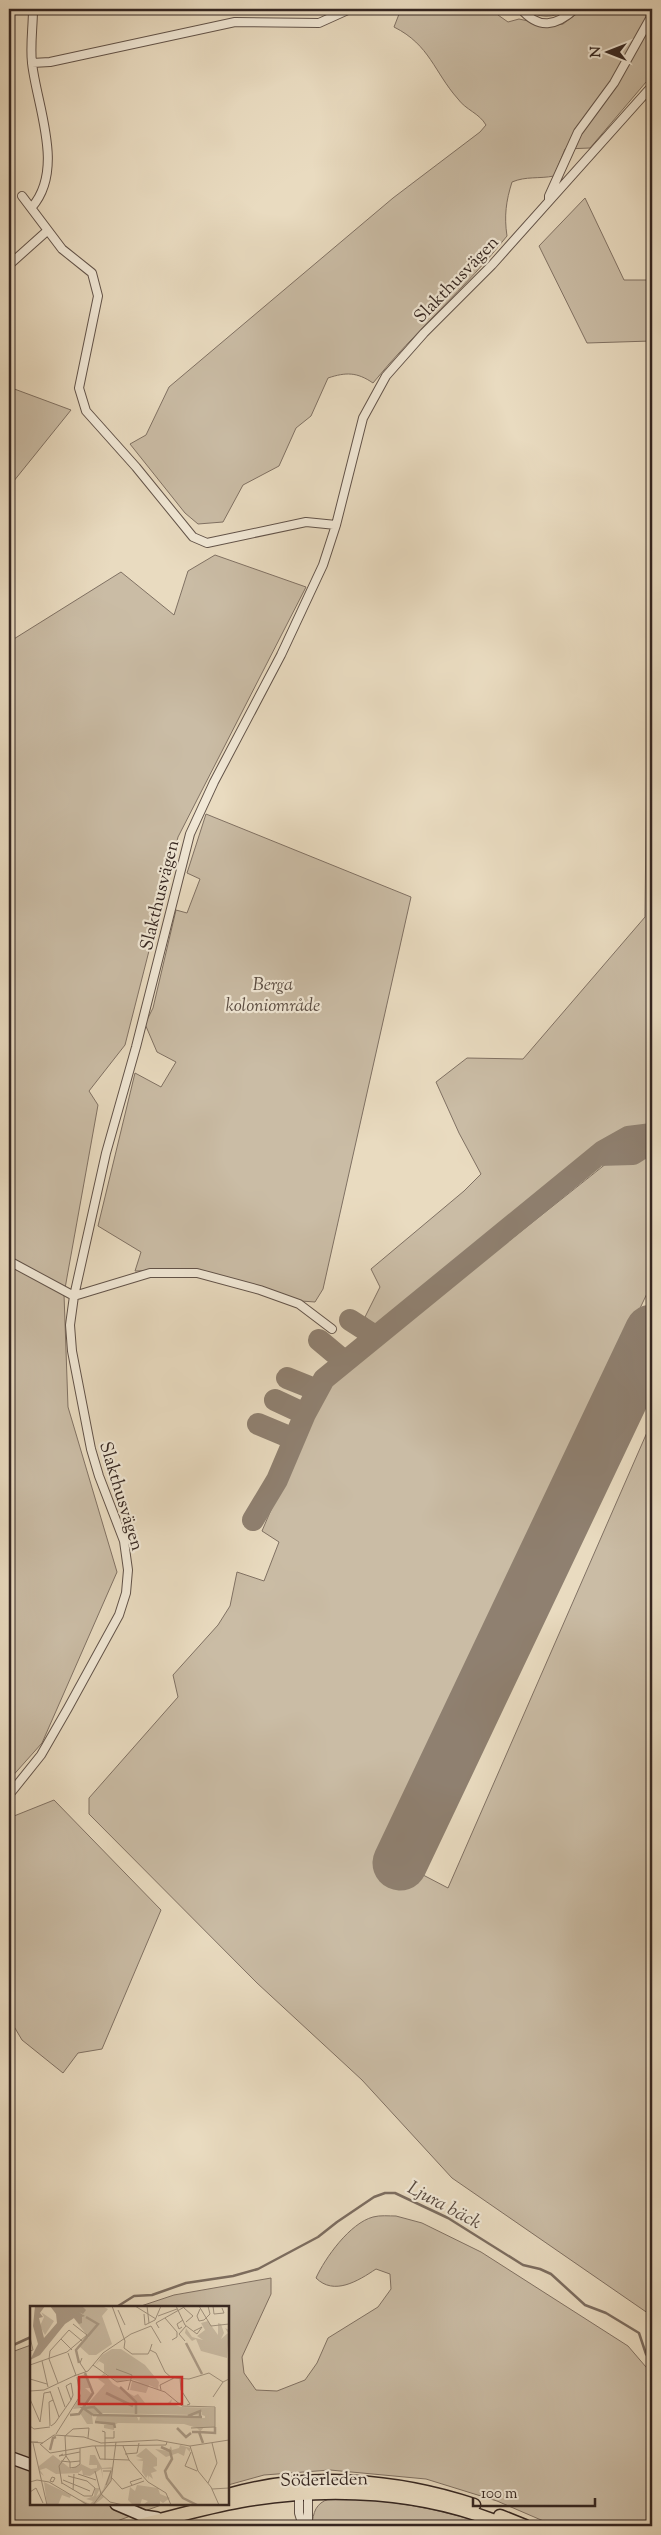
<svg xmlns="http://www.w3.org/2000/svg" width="661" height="2535" font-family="'Sorts Mill Goudy',serif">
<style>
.green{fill:#cabca5;stroke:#807163}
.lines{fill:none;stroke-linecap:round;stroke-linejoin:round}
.stream{stroke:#7c6d60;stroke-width:2.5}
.taxiway{stroke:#8f8070;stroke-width:22}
.runway{stroke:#8f8070;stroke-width:55}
.street-casing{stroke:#625349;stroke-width:10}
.secondary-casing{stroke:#352621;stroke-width:14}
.primary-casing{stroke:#352621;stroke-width:15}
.street{stroke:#f1e8d6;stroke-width:8}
.secondary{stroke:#f1e8d6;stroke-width:11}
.primary{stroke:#e9dbc0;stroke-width:12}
.labels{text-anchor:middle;stroke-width:4.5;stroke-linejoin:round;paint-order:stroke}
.street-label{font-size:18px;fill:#352621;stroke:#f1e8d6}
.park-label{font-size:18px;font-style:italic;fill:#5a4c42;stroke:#f1e8d6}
.water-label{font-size:19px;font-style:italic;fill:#594a40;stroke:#f1e8d6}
.inset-river{fill:none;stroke:#ac9d8a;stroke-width:2.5}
.inset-road{fill:none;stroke:#a19380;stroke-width:1}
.view{fill:#d62828;fill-opacity:0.15;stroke:#d62828;stroke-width:2.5}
.inset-edge{fill:none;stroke:#352621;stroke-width:2.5}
</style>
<rect width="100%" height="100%" fill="#e9dbc0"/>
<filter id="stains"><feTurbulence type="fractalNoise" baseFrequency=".004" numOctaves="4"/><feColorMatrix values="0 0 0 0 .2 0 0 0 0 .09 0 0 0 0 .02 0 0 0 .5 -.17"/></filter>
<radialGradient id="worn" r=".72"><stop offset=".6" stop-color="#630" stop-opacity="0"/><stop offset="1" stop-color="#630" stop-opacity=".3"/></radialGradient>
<path class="green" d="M401,9H501L498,15L508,22L519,19L551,26L563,24L583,9H604L607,12L619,9L646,10L652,18V75L590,148L565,149L554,176C539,179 526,176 512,182C506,201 504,216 507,236C466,288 415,331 373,383C357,372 346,372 328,378L311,416L296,428L279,466L243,485L223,522L198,524L185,513L130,444L146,435L169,387L393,198L480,132L486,125C479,113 466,110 458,99C434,72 430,45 394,27Z
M525,9H567C556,19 536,18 525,9Z
M585,198L624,280H652V241V1126L626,1129L577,1165L392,1312L378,1327L365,1317L380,1287L371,1269L464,1191L481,1174L459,1133L436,1082L467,1058L523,1059L645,917L651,341L587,343L539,246Z
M9,387L71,410L9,487Z
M215,555L306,587L178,837L125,1045L89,1091L98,1105L64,1294L68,1407L117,1572L42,1743L9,1780V642L121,572L174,615L188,571Z
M206,814L411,897L323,1289L315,1302L301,1301L189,1270L135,1271L141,1252L98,1226L135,1073L161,1087L176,1062L157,1052L145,1024L153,1008L176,910L187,913L200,879L187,873Z
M652,1149V1283L381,1853L448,1888L652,1421V2316L452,2178L362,2080L257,1983L89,1814V1798L178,1697L173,1675L218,1625L230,1606L237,1572L264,1581L279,1542L262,1531L314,1409L334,1380L607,1163L635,1160Z
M54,1800L161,1910L102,2049L78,2053L63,2073L22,2040L9,2018V1818Z
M396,2216L422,2223L481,2252L628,2346L652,2374V2526H555L497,2501L426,2479L330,2470L264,2475L228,2485V2308L138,2307L174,2295L271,2278V2294L242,2357L244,2373L256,2390L277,2391L305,2380L317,2363L328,2338L378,2307L391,2289L390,2274L376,2269C358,2281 334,2296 316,2278C325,2258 350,2223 373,2217C380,2215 389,2216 396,2216Z
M31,2345V2504H164L103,2526H9V2353Z
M329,2499C388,2498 438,2509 494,2526H312C313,2512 316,2503 329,2499Z"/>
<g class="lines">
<path class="stream" d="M115,2308L134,2296L152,2295L186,2283L233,2276L258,2269L318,2237L337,2222L374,2197L385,2193H395L448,2218L523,2265L540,2269L551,2274L585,2305L606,2313L639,2333L646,2354L652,2363
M9,2347L31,2337"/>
<path class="taxiway" d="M598,1155L633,1154L652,1142
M350,1320L375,1336
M319,1340L344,1361
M287,1378L317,1390
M275,1400L305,1414
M258,1424L294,1439
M253,1520L277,1480L305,1414L324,1379L603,1151L628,1137L652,1134"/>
<path class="runway" d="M400,1863L652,1332"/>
<g class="street-casing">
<path id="street" d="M521,9C539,30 556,26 575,9
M32,63L50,62L235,22L319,23L350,9
M22,196L62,249L92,273L98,296L79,388L86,411L136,467L193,537L207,543L306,522L336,525
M549,200V196L578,132L614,83L652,15
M32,207C65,169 37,107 32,63C30,45 33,27 33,9
M9,265L47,231
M9,1261L74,1296L150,1273H197L260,1290L299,1304L332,1329
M9,1795L41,1755L68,1708L119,1615L126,1593L128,1570L124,1541L99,1476L91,1449L72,1351L70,1325L74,1296L106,1153L136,1047L190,834L214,782L281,655L323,565L336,525L363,418L386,376L424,333L492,265L652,86
M299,2491V2513L303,2526
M308,2526V2491"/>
</g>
<g class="secondary-casing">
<path id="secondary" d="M9,2457L31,2465
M116,2504L144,2516L157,2518"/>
</g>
<g class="primary-casing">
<path id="primary" d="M228,2495C307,2472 396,2479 474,2505
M500,2516L525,2526
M140,2525C173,2517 207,2507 241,2501C329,2486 424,2490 507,2526"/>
</g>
<use href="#street" class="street"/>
<use href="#secondary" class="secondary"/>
<use href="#primary" class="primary"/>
</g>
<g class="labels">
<g class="street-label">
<text transform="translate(456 279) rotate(-46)" y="6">Slakthusvägen</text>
<text transform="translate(159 895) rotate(-76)" y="6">Slakthusvägen</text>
<text transform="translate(122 1496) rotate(73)" y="6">Slakthusvägen</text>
<text transform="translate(324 2479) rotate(-1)" y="6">Söderleden</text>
</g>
<g class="park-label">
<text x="273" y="990">Berga<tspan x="273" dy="21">koloniområde</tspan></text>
</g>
<g class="water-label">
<text transform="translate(445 2204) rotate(28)" y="7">Ljura bäck</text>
</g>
</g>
<g transform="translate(30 2306)">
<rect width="199" height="199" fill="#e9dbc0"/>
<path d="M52,0H72L78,3L72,10L82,38L66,49H59L49,40L56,31L59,32L43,11L51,16L53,8L47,6L50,11L44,8ZM11,6L24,15L15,29L10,20L14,11ZM178,15L188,29V17L191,18L194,27L191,33L198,27L195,22L199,24L197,52L171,45L166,33L162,35L155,27L156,22L162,31L173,34L167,30L175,24L171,17ZM82,43H91L115,59L129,76L128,83L119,79L116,87L100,84L102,75L111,76L100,73L88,76L74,66V58L69,55L65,60L72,49ZM74,67L83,78L104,90L108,88L115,97H138L142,93L141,97L151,101L185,102V121H174L170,126L166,125H170L167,122L154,118L88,117L84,119V124L74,122V119L84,118L65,115L67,110L107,111L109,115L110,111L175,112V110L172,109V106L169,105L171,108L167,109L70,107L62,109L63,118H57L50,107L75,78L68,73ZM55,68L60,82H55L62,88L52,102L43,103L51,88L48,71ZM150,139L160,142V146L156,142L154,150L148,147L136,151L125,143L138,145L141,140L142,144L149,142ZM116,142L127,152V160L123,161L127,165L121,167L123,173L119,170V174L118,169L116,172L112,166L113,155L106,154L113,153L106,150ZM23,149L41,163L51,158L61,163L67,162V159H59L60,149H65L72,162L83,161L84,155L80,177L72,188L74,191L64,199H55L49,193L60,198L63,195L56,193L64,190L65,182H70L66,191L73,184L81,163H72L73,173L71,163L60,170L53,169L52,164L48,167L26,168L16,162L10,164L14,170L10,167L9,164V160ZM14,176L41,189L40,192L32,189L28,199H17ZM107,179L128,182L130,188L140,192L133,197L130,195V199H113L118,195L112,193L110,199H103L98,194L100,181L105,185Z" fill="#cabca5"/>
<path d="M5,0H15L10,7L13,11L9,12L14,32L27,17L26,8L20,0H52L56,4L53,8L49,6L55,10L52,11V17L49,18L44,12L35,18L10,49L0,54L8,38L3,20Z" fill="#ac9d8a"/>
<path class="inset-river" d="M156,37L172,68M49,57L46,44L68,18L56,11M90,81L106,96V108M76,87L103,100M40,109L49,108L63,87L55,67M63,109L53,102L64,101L72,109M63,109L172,111M158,110L170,105V111M65,116L84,118L85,122M147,122L156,131L161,127M162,126H169L173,137M169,126L185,127V121M131,141L140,145L142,153L135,165L137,172L153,192L167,199M20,144L23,132L26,131"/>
<path class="inset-road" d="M82,0L95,35L94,42L102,48H118L120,44M105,0L126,13M117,0L119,17M146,0L155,19L167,28M169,0L181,20L199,18M183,0L184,8L194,7L192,2M154,2L163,10L156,16M170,3L167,10L169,15L174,14L180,8L178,0M88,4L95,19M114,8L115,19L125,14L131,0M128,10L147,3M135,12L147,26V31L142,34M121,20L131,37M152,21L149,23L147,18L153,14M129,22L126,17L156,0M164,25L172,21L167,28M0,31L3,44L0,45M31,33L42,44M155,35L149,28L156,20M122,38L120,44L126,47L135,66L143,73M37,46L57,29L43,18M38,47L46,69M52,52L50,57L56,66M12,55L18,81M0,59L37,46M63,59L87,76L100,74L135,86L152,100M86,63L102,69L98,84M44,70L58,65L73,47L101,28L121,20M144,72L159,73L179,67L193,76L199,73M150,72L151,84L160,98L157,99M0,73L17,78M28,77L19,53L20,45L39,24L52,35M28,81L35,101M131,84L130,79L144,72M0,85L14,84L46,69M20,85L29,111M183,91L193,76M0,93L10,116M152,100L185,101V121L161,122M10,116L14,87L20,86M0,120L4,123L20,121M20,120L19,96L23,94M21,120L25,117L41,94L43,89L41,77L36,80L41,94M72,125L75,126V154M26,128L50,90L47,71M24,129L54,131L71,137L127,134L160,140L199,134M75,132H84V125M8,136H0L13,137M3,137L17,199M10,138L20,147L62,140L136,139L137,136M11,138L24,129M65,140L70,153L99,154M93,140L99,154L118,176L136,187L141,199M160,140L168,165L181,181L189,199M161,146L155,160L167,165M33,148L29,150L50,146M95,148L107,147L109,137M31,155L40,156V162L46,161L50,158V142M50,155L40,156L36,150L35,130L43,123L59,122L58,132M65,165L71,188L80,196L93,199M73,165H81L76,179M48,168L66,174M38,170L57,175L65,182M22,171L25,172L23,176L20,175ZM81,171L92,183L114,175M33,174L60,185M0,176L7,174L19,176L58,199M32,177L54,190H62L65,182M178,177L187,157L182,137M32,178L29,160L36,150M102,179L100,176L112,172M182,183L199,182M43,184L44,168M0,186L6,182L13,197M63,199L81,175L86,136"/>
<path class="view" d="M49,71H152V98H49Z"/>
<rect width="199" height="199" class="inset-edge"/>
</g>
<rect width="661" height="2535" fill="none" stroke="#e9dbc0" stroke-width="30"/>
<rect x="10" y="10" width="641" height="2515" fill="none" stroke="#352621" stroke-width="2.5"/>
<rect x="15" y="15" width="631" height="2505" fill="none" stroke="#352621"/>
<g transform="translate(608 52) rotate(270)" stroke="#f1e8d6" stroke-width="4" paint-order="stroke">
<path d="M0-4L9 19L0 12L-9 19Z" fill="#352621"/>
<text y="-8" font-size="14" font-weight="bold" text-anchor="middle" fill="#352621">N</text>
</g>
<path d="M473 2498v8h122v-8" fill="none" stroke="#352621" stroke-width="2.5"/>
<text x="481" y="2498" font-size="15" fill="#352621" stroke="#f1e8d6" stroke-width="4" paint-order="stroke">100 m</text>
<rect width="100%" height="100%" filter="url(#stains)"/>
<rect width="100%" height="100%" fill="url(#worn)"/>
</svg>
